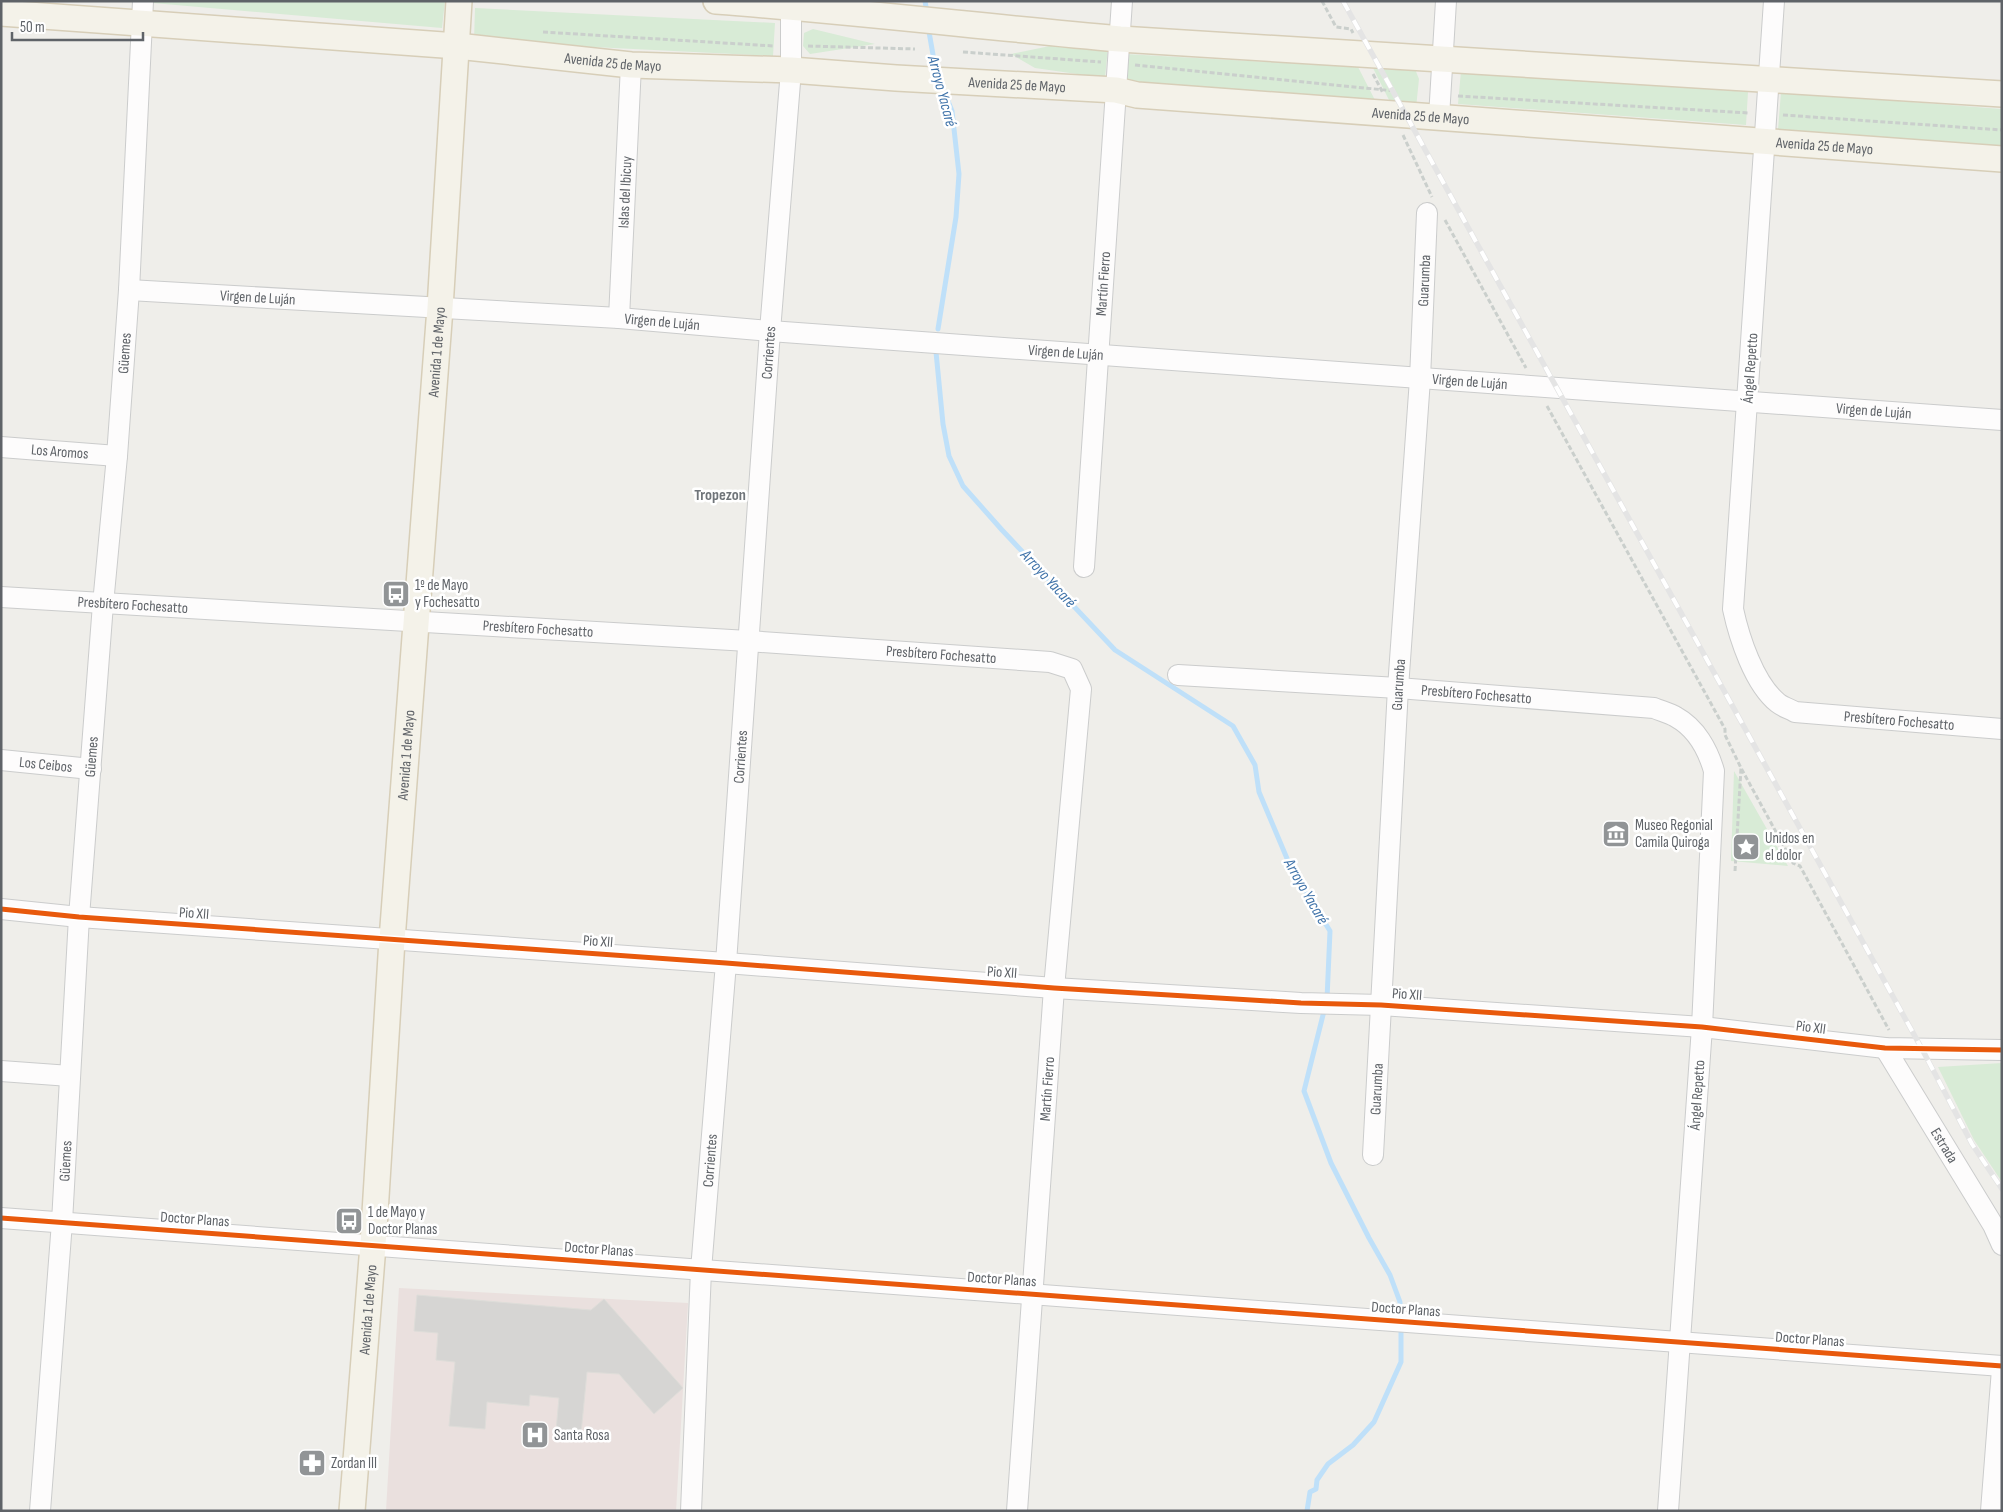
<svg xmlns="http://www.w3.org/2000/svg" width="2003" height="1512" font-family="'Sofia Sans Condensed',sans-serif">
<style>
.medical{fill:#eae0de}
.green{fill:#d8ebd6}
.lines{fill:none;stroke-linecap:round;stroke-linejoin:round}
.stream{stroke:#bfe0f9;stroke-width:5}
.building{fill:#d6d5d3;stroke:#deddd9}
.minor-casing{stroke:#cbcccc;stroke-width:22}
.major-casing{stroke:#d7ceb8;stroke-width:28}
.path{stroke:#cacfcc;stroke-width:3;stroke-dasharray:5 2.5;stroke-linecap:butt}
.minor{stroke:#fdfcfc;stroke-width:20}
.major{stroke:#f4f2e9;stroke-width:25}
.rail-casing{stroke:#e4e4e4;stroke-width:5.5}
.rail{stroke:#fff;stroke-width:4;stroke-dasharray:11;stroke-linecap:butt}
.cycleway-casing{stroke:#fff;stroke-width:8}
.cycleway{stroke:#e8590c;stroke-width:5}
.labels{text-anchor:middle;stroke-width:5;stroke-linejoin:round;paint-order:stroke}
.street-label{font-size:15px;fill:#5f6368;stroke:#fff}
.poi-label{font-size:15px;fill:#5f6368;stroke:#fff;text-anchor:start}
.water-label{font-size:16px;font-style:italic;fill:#4174aa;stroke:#fff}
.neighbourhood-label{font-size:16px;font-weight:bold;fill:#70757a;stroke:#fff}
</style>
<rect width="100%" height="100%" fill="#efeeea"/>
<path class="medical" d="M399,1288L688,1303L676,1511H386Z"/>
<path class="green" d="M153,1H445L442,28L153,3Z
M475,8L775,23L773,56L474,41Z
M813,29L875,44L810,54L803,46L804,33Z
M1050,46L1108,47L1105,78L1035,68L1011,54Z
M1125,54L1358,67L1377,104L1122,87Z
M1372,66L1415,69L1419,79L1416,108L1395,112Z
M1461,71L1748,92L1746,125L1458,104Z
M1781,92L2002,109V146L1778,130Z
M1734,771L1788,866L1731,861Z
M2002,1063V1182L1974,1140L1938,1067Z"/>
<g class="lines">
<path class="stream" d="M925,1L927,13
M928,26L936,72
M938,329L956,217L959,174L952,111L943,89
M936,352L943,424L949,456L963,486L1002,530L1115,650L1233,726L1255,765L1259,792L1291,868L1330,931L1327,999
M1325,1007L1304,1091L1331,1163L1369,1238L1390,1275L1400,1302V1317
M1307,1511L1310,1492L1316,1489L1317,1480L1328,1464L1353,1445L1374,1422L1401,1362V1326"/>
</g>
<path class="building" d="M417,1295L591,1310L604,1299L683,1388L654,1414L619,1374L587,1372L581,1433L556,1431L559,1398L530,1395L529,1406L487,1402L485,1429L449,1426L455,1362L436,1360L438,1333L414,1331Z"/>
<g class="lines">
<g class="minor-casing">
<g id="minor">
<path id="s1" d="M1774,1L1733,609C1739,637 1754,684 1778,703C1783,707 1790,709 1795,712L2002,729"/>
<path d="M1439,117L1446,1"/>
<path id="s2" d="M129,290L619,318L770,331L2002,420"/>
<path id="s3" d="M619,318L631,65"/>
<path id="s4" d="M1,447L117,456"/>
<path id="s5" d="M1084,567L1122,1"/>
<path id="s6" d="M1,597L748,641L1050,662L1072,669L1081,689L1054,988L1017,1511"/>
<path id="s7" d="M1178,675L1398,688L1654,708C1661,711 1670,713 1676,717C1696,728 1708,750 1714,771L1702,1027L1668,1511"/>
<path id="s8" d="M1,760L91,769"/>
<path d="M1,909L79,917L726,963L1054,988L1301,1003L1381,1005L1702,1027L1885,1048L2002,1050"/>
<path id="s9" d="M1885,1048L1993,1225L2002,1245"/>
<path d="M1,1071L70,1076"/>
<path id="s10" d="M1373,1155L1398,688L1420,379L1427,213"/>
<path d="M1,1218L2002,1366"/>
<path id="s11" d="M40,1511L62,1222L79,917L103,604L117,456L129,290L143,1"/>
<path id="s12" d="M691,1511L701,1270L726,963L770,331L791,70V1"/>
<path d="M1991,1511L2002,1369"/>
</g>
</g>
<g class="major-casing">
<g id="major">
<path d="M716,1C851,11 985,27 1120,39L2002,94"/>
<path id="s13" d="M1,13L457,46L631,65L791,70L896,78L1116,90L1137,95L2002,159"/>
<path id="s14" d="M352,1511L373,1245L392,940L440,308L459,1"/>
</g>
</g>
<path class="path" d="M1322,1L1336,27L1351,29L1353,33
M543,32L774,46
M808,46L915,49
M963,52L1101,62
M1135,65L1395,91
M1373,74L1383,93
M1458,96L1749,113
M1783,115L2002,130
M1403,135L1432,197
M1445,220L1526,368
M1547,406L1725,729V735L1741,768L1793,863L1800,866L1889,1030
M1735,871L1741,768"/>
<use href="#minor" class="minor"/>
<use href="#major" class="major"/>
<g class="rail-casing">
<path id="rail" d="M1343,1L1922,1049L1972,1144L2002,1189"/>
</g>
<use href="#rail" class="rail"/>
<g class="cycleway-casing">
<path id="cycleway" d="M1,909L79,917L726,963L1054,988L1301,1003L1381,1005L1702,1027L1885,1048L2002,1050
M1,1218L2002,1366"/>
</g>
<use href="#cycleway" class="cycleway"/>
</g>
<defs>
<g id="bus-square" transform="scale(1.4375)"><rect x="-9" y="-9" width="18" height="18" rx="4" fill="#919496" stroke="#fff"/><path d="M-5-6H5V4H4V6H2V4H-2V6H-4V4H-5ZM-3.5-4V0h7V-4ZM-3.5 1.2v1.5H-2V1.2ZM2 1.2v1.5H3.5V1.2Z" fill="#fff"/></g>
<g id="museum-square" transform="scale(1.4375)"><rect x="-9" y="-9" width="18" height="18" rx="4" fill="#919496" stroke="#fff"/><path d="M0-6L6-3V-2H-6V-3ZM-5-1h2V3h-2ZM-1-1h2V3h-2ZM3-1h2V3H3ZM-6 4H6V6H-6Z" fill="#fff"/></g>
<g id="sight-square" transform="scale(1.4375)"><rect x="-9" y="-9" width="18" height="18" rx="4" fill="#919496" stroke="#fff"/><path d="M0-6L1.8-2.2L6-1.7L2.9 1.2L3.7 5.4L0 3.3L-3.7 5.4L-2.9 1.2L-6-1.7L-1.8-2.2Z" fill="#fff"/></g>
<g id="hospital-square" transform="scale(1.4375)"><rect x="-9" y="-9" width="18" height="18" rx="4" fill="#919496" stroke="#fff"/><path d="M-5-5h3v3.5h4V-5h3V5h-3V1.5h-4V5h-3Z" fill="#fff"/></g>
<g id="pharmacy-square" transform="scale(1.4375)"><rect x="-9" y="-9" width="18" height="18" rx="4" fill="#919496" stroke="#fff"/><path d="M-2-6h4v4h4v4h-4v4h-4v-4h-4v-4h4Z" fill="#fff"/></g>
</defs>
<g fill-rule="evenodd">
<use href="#bus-square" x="396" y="594"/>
<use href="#museum-square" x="1616" y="834"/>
<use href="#sight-square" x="1746" y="847"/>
<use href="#bus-square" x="349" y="1221"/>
<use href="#hospital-square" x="535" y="1435"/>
<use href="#pharmacy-square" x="312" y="1463"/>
</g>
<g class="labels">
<g class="street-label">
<text dy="5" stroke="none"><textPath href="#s13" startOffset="614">Avenida 25 de Mayo</textPath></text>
<text dy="5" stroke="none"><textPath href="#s13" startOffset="1019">Avenida 25 de Mayo</textPath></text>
<text dy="5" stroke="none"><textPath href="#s13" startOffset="1424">Avenida 25 de Mayo</textPath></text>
<text dy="5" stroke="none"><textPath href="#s13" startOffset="1829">Avenida 25 de Mayo</textPath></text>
<text dy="5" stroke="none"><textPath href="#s3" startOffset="126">Islas del Ibicuy</textPath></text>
<text dy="5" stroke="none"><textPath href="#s10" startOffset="876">Guarumba</textPath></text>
<text dy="5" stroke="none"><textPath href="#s5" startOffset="284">Martín Fierro</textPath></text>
<text dy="5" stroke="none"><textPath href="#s2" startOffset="129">Virgen de Luján</textPath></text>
<text dy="5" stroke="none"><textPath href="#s2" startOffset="534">Virgen de Luján</textPath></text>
<text dy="5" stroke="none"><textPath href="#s11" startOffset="1161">Güemes</textPath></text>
<text dy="5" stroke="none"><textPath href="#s14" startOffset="1162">Avenida 1 de Mayo</textPath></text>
<text dy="5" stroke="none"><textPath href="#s12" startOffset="1161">Corrientes</textPath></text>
<text dy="5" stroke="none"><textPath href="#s2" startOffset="939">Virgen de Luján</textPath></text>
<text transform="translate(1750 368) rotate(-86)" y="5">Ángel Repetto</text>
<text dy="5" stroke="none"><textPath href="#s2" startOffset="1344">Virgen de Luján</textPath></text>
<text dy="5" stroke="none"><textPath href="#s2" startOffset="1749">Virgen de Luján</textPath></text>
<text dy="5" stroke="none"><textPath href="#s4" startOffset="59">Los Aromos</textPath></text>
<text dy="5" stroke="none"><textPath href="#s6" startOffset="132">Presbítero Fochesatto</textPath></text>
<text dy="5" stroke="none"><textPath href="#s6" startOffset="538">Presbítero Fochesatto</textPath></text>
<text dy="5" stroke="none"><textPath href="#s6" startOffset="942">Presbítero Fochesatto</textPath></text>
<text dy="5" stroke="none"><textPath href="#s10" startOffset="471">Guarumba</textPath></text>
<text dy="5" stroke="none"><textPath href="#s7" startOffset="299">Presbítero Fochesatto</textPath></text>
<text dy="5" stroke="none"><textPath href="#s1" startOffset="839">Presbítero Fochesatto</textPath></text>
<text dy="5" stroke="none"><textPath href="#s11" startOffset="756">Güemes</textPath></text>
<text dy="5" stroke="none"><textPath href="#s14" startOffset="758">Avenida 1 de Mayo</textPath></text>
<text dy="5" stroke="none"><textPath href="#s12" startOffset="756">Corrientes</textPath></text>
<text dy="5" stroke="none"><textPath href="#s8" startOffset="45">Los Ceibos</textPath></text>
<text transform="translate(194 913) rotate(4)" y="5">Pio XII</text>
<text transform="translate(598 941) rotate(4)" y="5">Pio XII</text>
<text transform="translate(1002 972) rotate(4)" y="5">Pio XII</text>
<text transform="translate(1407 994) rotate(4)" y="5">Pio XII</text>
<text transform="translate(1811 1027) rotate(7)" y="5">Pio XII</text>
<text dy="5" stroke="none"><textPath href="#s10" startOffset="66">Guarumba</textPath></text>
<text transform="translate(1047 1089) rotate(-86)" y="5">Martín Fierro</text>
<text transform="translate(1697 1095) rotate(-86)" y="5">Ángel Repetto</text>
<text dy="5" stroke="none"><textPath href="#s9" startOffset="114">Estrada</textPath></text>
<text dy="5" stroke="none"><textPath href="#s11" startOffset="351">Güemes</textPath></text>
<text dy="5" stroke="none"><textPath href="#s12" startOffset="351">Corrientes</textPath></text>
<text transform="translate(195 1219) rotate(4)" y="5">Doctor Planas</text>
<text transform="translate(599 1249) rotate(4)" y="5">Doctor Planas</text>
<text transform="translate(1002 1279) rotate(4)" y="5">Doctor Planas</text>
<text transform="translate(1406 1309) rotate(4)" y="5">Doctor Planas</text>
<text dy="5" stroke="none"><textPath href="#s14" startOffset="202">Avenida 1 de Mayo</textPath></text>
<text transform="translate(1810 1339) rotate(4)" y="5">Doctor Planas</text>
</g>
<g class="poi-label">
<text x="415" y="590">1º de Mayo<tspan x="415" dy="17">y Fochesatto</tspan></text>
<text x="1635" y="830">Museo Regonial<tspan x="1635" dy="17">Camila Quiroga</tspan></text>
<text x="1765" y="843">Unidos en<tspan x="1765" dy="17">el dolor</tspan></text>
<text x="368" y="1217">1 de Mayo y<tspan x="368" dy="17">Doctor Planas</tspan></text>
<text x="554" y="1440">Santa Rosa</text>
<text x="331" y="1468">Zordan III</text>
</g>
<g class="water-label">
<text transform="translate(943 91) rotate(75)" y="6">Arroyo Yacaré</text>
<text transform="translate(1049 578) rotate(47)" y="6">Arroyo Yacaré</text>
<text transform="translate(1307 891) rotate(60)" y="6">Arroyo Yacaré</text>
</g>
<g class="neighbourhood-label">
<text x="720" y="500">Tropezon</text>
</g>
</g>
<rect width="2003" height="1512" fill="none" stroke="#5f6368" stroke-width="5"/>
<path d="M12 32v8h131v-8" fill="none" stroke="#5f6368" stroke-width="2.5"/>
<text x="20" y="32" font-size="15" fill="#5f6368" stroke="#ffffff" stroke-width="4" paint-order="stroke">50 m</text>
</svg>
